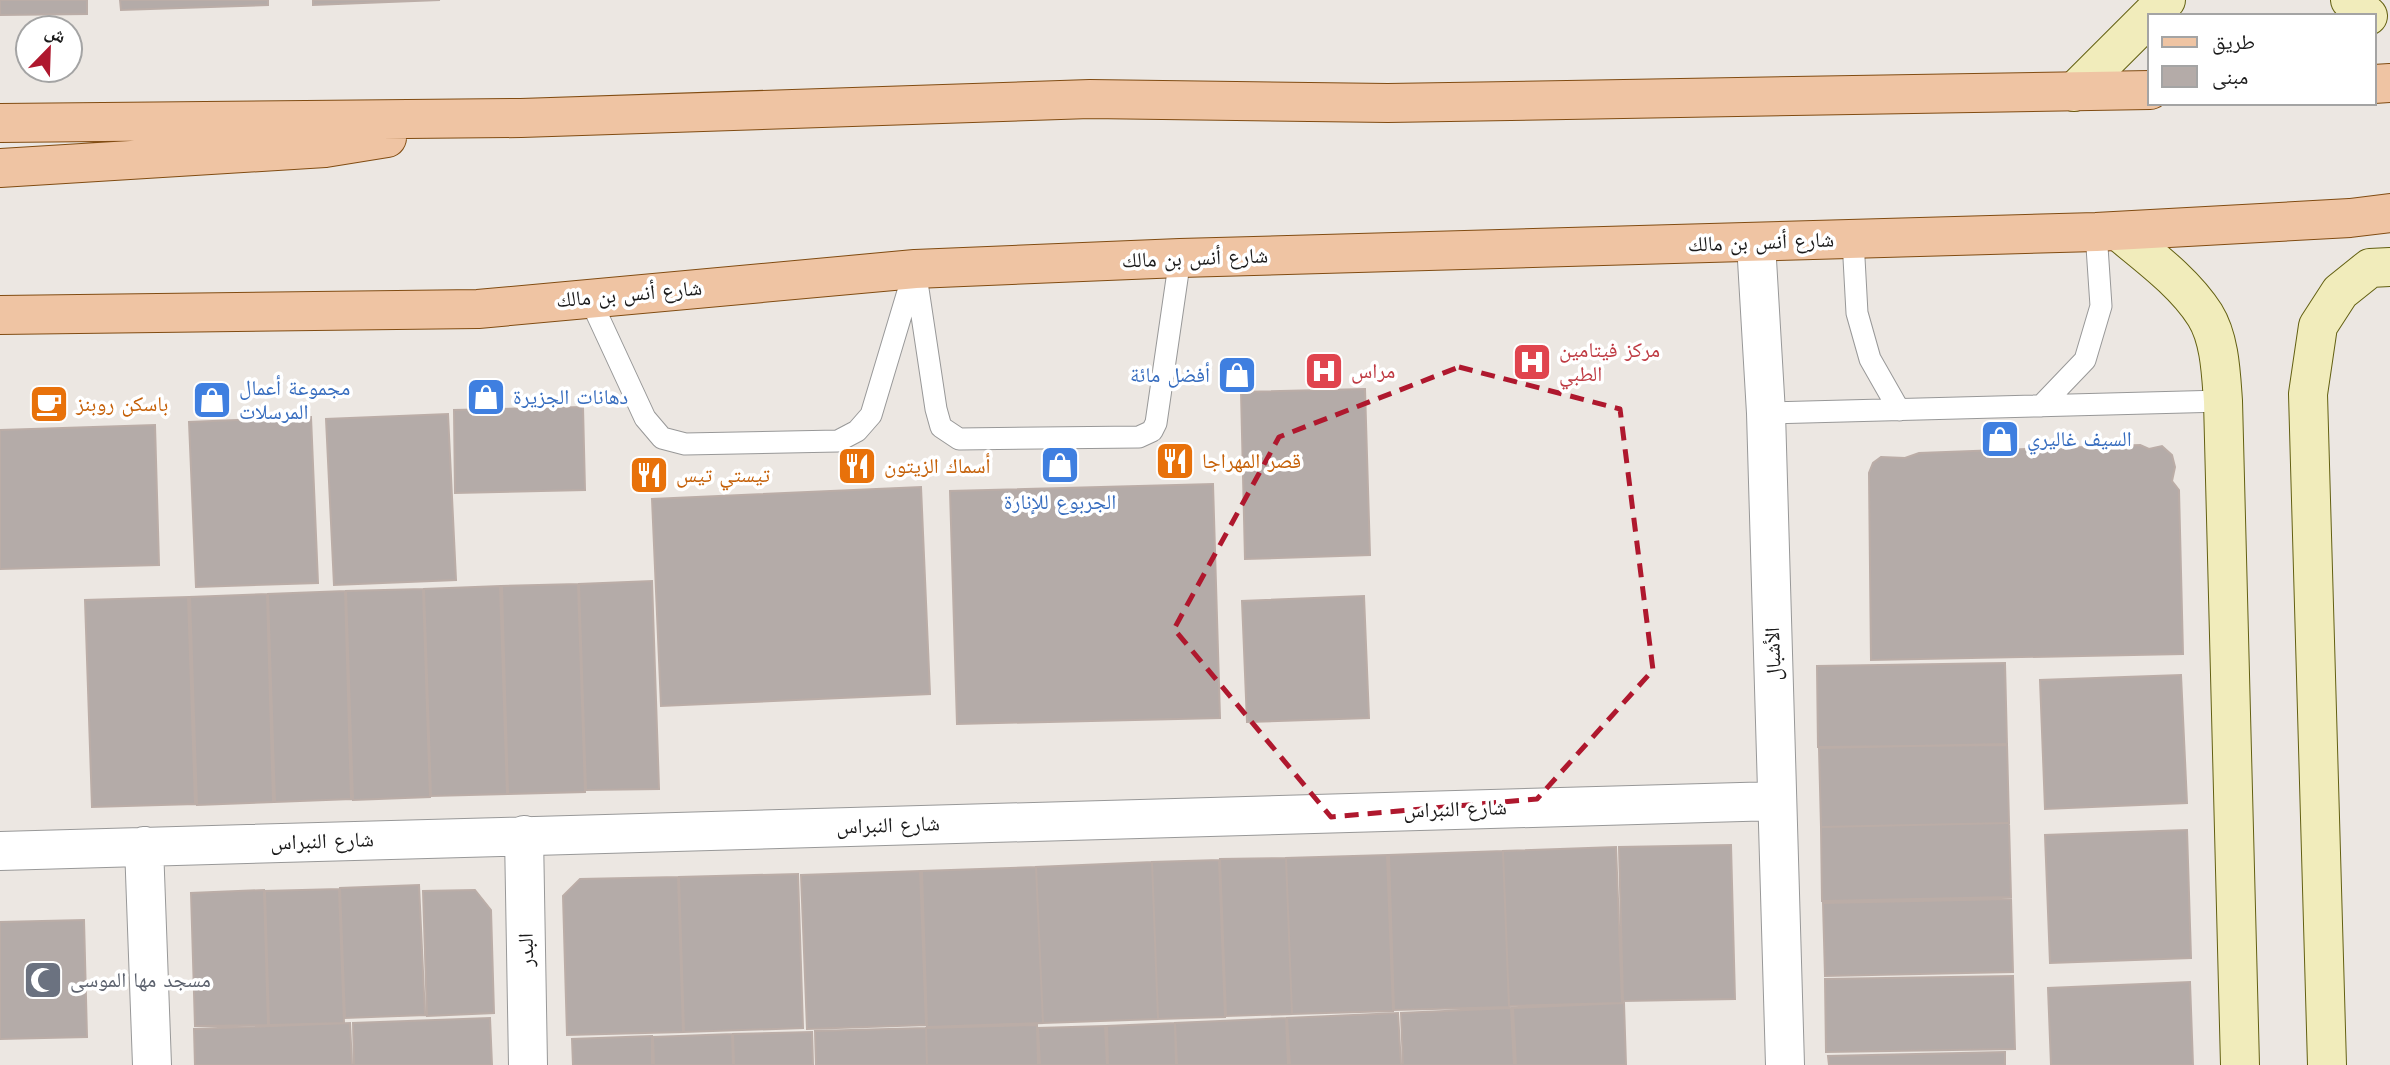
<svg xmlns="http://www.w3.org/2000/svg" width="2390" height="1065" font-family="'Work Sans','Noto Naskh Arabic',sans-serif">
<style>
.building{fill:#b4aba8;stroke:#bbada7;stroke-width:2}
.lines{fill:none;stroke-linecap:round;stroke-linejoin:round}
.lane-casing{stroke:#989898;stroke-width:23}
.street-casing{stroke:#989898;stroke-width:40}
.secondary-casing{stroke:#636012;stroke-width:40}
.primary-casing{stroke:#814c12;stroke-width:40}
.lane{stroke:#fff;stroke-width:21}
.street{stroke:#fff;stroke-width:38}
.secondary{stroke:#f1ecbb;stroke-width:38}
.primary{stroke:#efc4a3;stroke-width:38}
.marked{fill:none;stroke:#af182e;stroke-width:5;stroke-dasharray:14 9;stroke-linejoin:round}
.labels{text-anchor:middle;stroke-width:7;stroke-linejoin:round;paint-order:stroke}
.street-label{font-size:21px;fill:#1b1b1b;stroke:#fff}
.health-label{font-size:21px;fill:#be3a42;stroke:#fff;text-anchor:start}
.shop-label{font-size:21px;fill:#366cbe;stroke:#fff;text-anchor:start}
.food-label{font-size:21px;fill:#c56008;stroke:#fff;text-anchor:start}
.worship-label{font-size:21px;fill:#5b616d;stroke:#fff;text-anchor:start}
</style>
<rect width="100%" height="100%" fill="#ece7e2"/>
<path class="building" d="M0,0H87V14L0,15Z
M120,0H268V5L121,10Z
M313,0H440L313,5Z
M1365,389L1370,555L1245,559L1241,392Z
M583,407L585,490L455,493L454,410Z
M448,414L456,580L334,585L326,419Z
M311,417L318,583L196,587L189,422Z
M155,425L159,565L0,569V430Z
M2140,445L2149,449L2162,446L2172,455L2175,467L2172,481L2179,490L2183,654L1871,660L1869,473L1873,463L1881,457L1905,458L1919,453Z
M1213,484L1220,718L957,724L950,491Z
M921,487L930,694L661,706L652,499Z
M652,581L659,789L586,790L579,584Z
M578,584L585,792L508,794L502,586Z
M500,586L507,794L431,796L424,589Z
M423,589L430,797L353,800L346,591Z
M345,591L351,799L275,802L268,594Z
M267,594L273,802L197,805L190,597Z
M1364,596L1369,718L1247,722L1242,601Z
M188,597L195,804L92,807L85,600Z
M2005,663L2007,745L1818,747L1817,666Z
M2181,675L2187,803L2045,809L2040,680Z
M2007,744L2009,823L1821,827L1819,748Z
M2009,823L2011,897L1822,901L1821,827Z
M2187,830L2191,958L2050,963L2045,835Z
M1731,845L1735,999L1623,1001L1619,847Z
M1616,847L1622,1003L1509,1006L1503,851Z
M1503,851L1509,1007L1394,1010L1389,855Z
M1387,855L1393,1011L1292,1014L1286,858Z
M1286,858L1292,1014L1226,1016L1220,859Z
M1219,860L1225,1017L1158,1019L1152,862Z
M1152,862L1158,1019L1043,1023L1036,867Z
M1036,867L1043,1023L927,1027L922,871Z
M920,871L926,1025L807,1029L801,875Z
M798,874L803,1028L684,1032L679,877Z
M678,877L683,1032L567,1035L563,896L580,879Z
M419,885L425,1015L345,1018L340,888Z
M339,889L344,1023L269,1025L265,891Z
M264,890L268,1025L195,1026L191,893Z
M475,890L491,910L494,1013L427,1016L423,891Z
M2011,899L2013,972L1825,976L1823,903Z
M84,920L87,1037L0,1039V922Z
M2013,976L2015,1049L1826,1052L1825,979Z
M2190,982L2193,1065H2051L2048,988Z
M1624,1003L1626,1065H1516L1513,1008Z
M1511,1008L1514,1065H1403L1401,1013Z
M1398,1013L1401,1065H1290L1287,1018Z
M490,1018L492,1065H354L353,1023Z
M1286,1018L1288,1065H1177L1175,1023Z
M350,1023L352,1065H195L194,1029Z
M1175,1023L1176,1065H1108L1107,1026Z
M1037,1025L1038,1065H927L926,1028Z
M1105,1026L1107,1065H1040L1038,1028Z
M926,1028L927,1065H816L815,1031Z
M812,1032L813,1065H734L733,1034Z
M732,1034L733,1065H654L653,1037Z
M652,1036V1065H573L572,1039Z
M2005,1052V1065H1829L1828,1056Z"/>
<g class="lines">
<g class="lane-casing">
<path id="lane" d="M1853,240L1857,313L1870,359L1899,410
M915,269L936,409L941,427L959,439L1139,437L1152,431L1156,423L1180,258
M589,297L645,418L662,438L685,444L838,441L857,431L871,415L913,275
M2041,406L2085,360L2101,306L2096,232
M1766,413L2223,401"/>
</g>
<g class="street-casing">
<path id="street" d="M1756,243L1766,413L1785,1065
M524,835L528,1065
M144,846L152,1065
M0,851L1777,801"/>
</g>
<g class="secondary-casing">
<path id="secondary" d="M2350,0L2368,16
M2074,92L2166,0
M2118,231C2148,256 2184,282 2205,315C2220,339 2221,374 2223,401L2240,1065
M2327,1065L2308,394L2318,326L2340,292L2370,268L2390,267"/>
</g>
<g class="primary-casing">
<path id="primary" d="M2374,84L2390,83
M0,123L521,118L1090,99L1388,103L2150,90
M0,168L325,148L387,138
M0,315L478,309L915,269L1180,258L2096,232L2350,218L2390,213"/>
</g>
<use href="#lane" class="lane"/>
<use href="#street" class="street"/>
<use href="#secondary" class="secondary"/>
<use href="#primary" class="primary"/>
</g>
<path class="marked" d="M1459,367L1620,409L1653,670L1537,799L1331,817L1174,629L1279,437Z"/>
<defs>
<g id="hospital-square" transform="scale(2.0125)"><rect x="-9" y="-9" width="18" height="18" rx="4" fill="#e0444e" stroke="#fff"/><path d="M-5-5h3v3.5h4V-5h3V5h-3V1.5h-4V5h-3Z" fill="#fff"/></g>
<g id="shop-square" transform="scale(2.0125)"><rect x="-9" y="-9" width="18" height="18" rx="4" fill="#3f7fe0" stroke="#fff"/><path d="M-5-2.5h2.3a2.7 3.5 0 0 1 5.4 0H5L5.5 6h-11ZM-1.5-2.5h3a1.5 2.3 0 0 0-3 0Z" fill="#fff"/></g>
<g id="cafe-square" transform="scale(2.0125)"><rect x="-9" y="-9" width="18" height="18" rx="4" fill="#e8710a" stroke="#fff"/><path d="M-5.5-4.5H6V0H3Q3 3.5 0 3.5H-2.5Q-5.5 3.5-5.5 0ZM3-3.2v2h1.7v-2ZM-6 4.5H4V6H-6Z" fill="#fff"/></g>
<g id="restaurant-square" transform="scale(2.0125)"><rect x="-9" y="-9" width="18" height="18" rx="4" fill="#e8710a" stroke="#fff"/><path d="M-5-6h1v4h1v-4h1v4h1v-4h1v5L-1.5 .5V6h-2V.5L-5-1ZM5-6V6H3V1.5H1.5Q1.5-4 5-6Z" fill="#fff"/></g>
<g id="mosque-square" transform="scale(2.0125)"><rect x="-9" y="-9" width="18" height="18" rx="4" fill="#6b7280" stroke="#fff"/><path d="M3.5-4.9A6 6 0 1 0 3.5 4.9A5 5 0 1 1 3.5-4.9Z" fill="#fff"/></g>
</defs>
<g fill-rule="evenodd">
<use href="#hospital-square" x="1532" y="362"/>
<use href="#hospital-square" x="1324" y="371"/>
<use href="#shop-square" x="1237" y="375"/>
<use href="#shop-square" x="486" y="397"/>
<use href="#shop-square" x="212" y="400"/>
<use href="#cafe-square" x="49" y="404"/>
<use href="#shop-square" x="2000" y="439"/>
<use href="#restaurant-square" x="1175" y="461"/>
<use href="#shop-square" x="1060" y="465"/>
<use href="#restaurant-square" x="857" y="466"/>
<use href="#restaurant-square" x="649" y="475"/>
<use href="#mosque-square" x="43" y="980"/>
</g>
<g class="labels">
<g class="street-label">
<text transform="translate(1761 242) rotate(-2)" y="7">شارع أنس بن مالك</text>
<text transform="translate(1195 258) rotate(-2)" y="7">شارع أنس بن مالك</text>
<text transform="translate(629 294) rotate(-5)" y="7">شارع أنس بن مالك</text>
<text transform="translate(1773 654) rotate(-92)" y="7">الأشبال</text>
<text transform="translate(1455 809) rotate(-2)" y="7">شارع النبراس</text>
<text transform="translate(888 825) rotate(-2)" y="7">شارع النبراس</text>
<text transform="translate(322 841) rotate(-2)" y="7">شارع النبراس</text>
<text transform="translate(526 950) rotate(-91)" y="7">البدر</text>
</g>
<g class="health-label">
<text x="1559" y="357">مركز فيتامين<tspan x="1559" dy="24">الطبي</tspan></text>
<text x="1351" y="378">مراس</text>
</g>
<g class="shop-label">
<text x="1210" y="382" text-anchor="end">أفضل مائة</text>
<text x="239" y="395">مجموعة أعمال<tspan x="239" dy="24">المرسلات</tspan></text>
<text x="513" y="404">دهانات الجزيرة</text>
<text x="2027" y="446">السيف غاليري</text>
<text x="1060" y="509" text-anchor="middle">الجربوع للإنارة</text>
</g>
<g class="food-label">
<text x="76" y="411">باسكن روبنز</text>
<text x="1202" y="468">قصر المهراجا</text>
<text x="884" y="473">أسماك الزيتون</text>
<text x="676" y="482">تيستي تيس</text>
</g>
<g class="worship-label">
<text x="70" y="987">مسجد مها الموسى</text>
</g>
</g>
<rect x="2148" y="14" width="228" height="91" fill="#ffffff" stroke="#a4a4a4" stroke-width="2"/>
<rect x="2162" y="37" width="35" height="10" fill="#efc4a3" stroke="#a4a4a4" stroke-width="2"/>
<text x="2212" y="49" font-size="21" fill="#1b1b1b">طريق</text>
<rect x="2162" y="66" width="35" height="21" fill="#b4aba8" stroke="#a4a4a4" stroke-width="2"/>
<text x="2212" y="84" font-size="21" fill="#1b1b1b">مبنى</text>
<g transform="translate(49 49) rotate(23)"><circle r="33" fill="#ffffff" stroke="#a4a4a4" stroke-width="2"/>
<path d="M0-5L12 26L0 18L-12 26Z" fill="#af182e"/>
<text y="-10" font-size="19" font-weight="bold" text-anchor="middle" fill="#1b1b1b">ش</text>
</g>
</svg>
